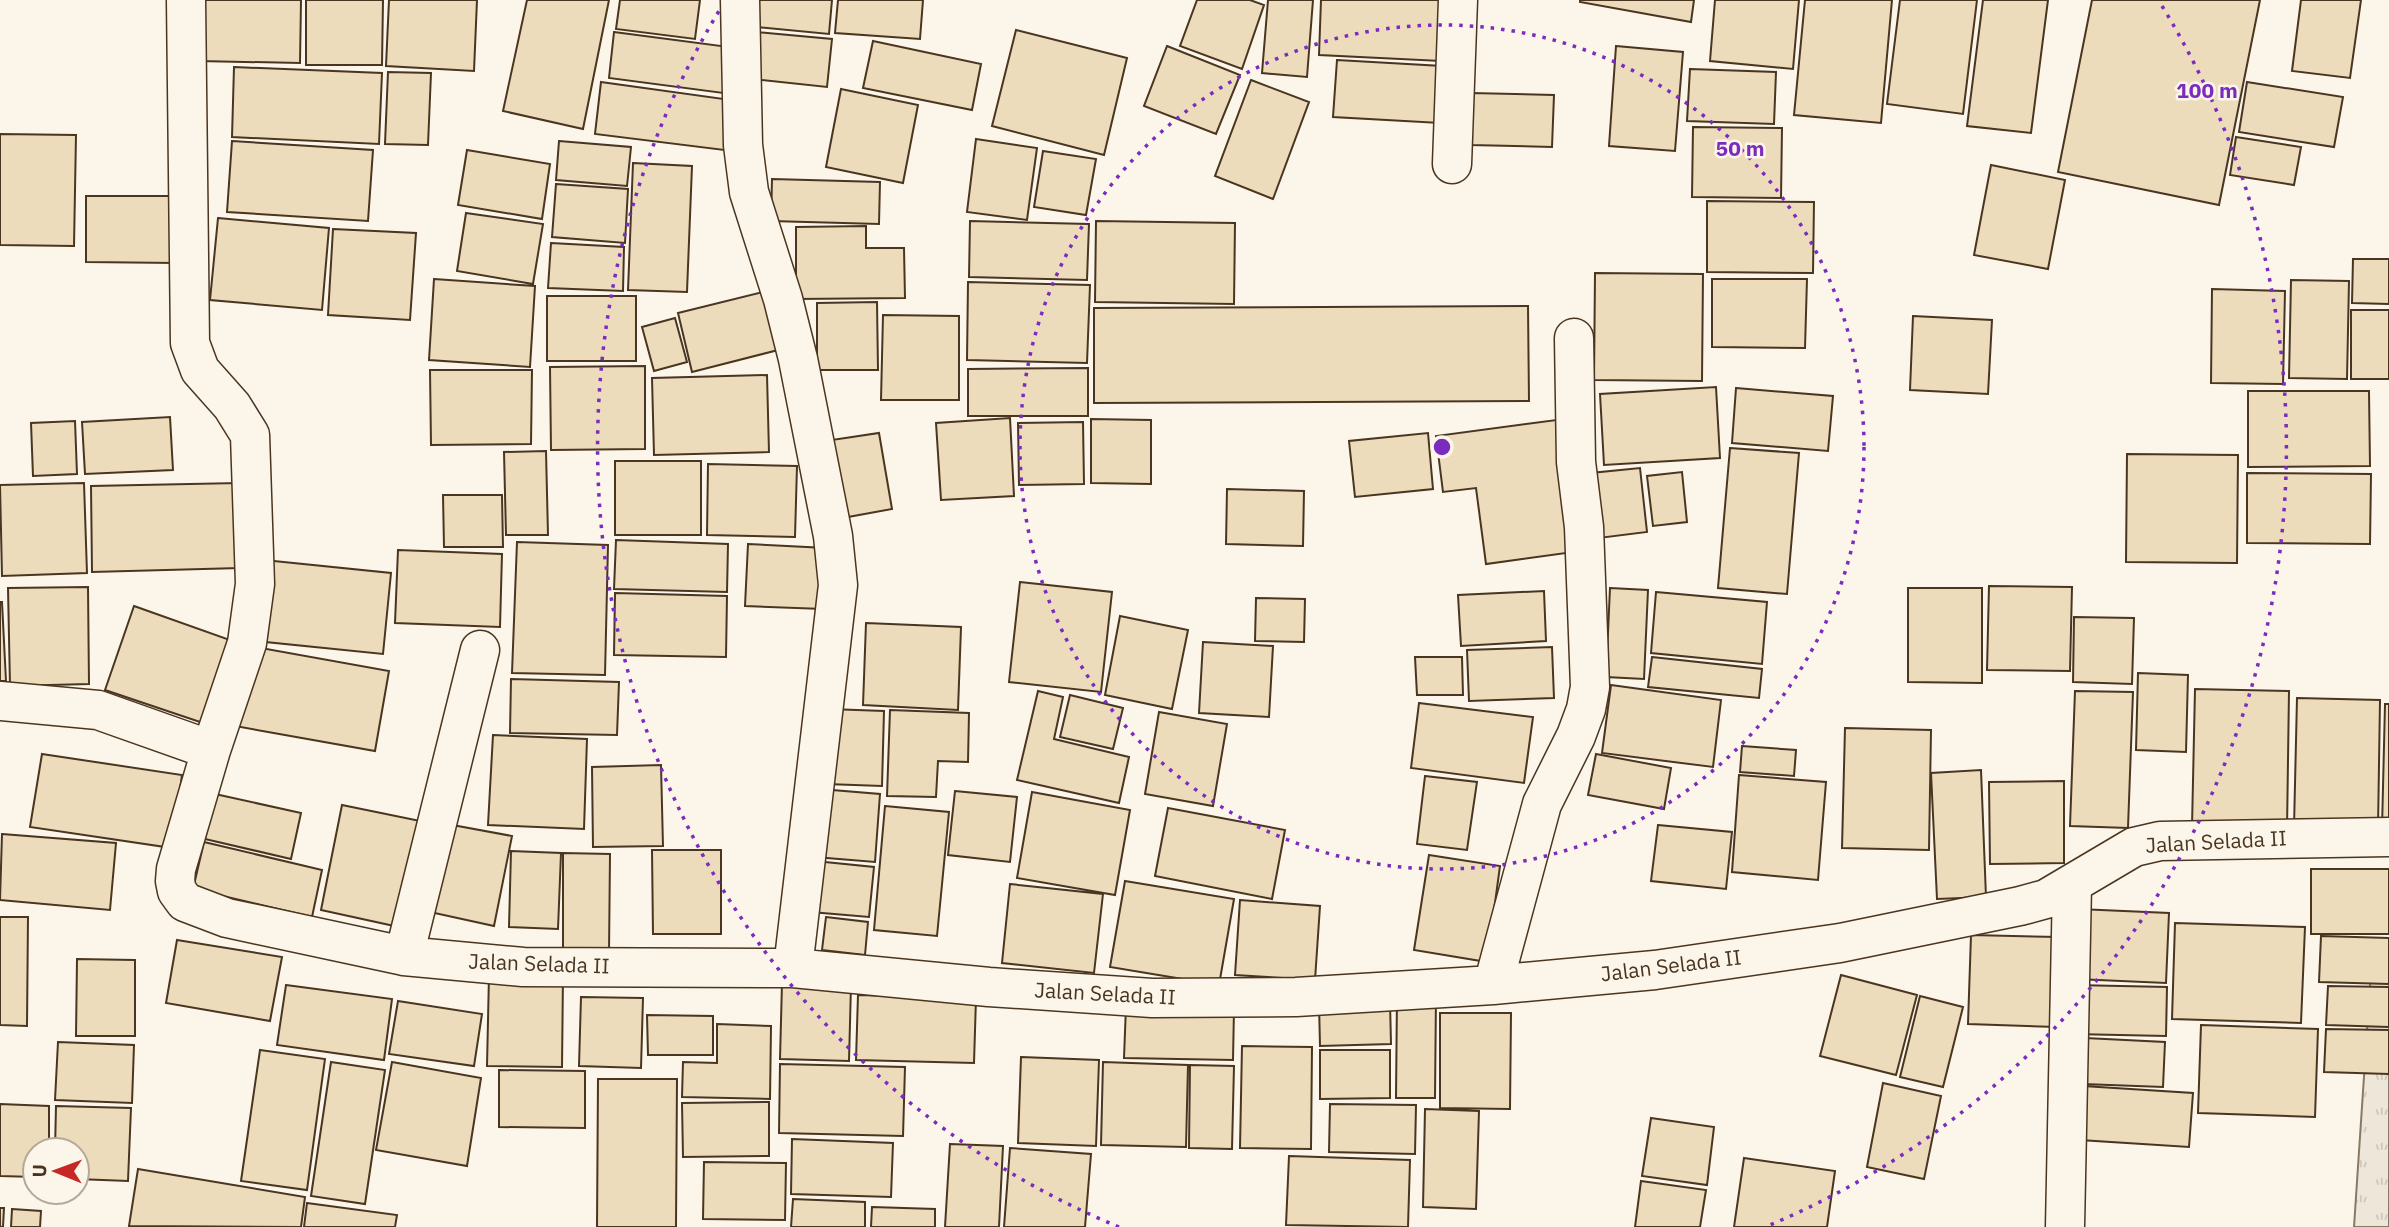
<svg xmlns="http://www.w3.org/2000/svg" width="2389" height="1227" font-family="'IBM Plex Sans',sans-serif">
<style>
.grass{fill:url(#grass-tufts);stroke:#887966;stroke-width:2}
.building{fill:#ecdcbc;stroke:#4a3520;stroke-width:2}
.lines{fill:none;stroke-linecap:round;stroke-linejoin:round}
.street-casing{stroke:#4a3520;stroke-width:41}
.street{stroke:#fbf6e9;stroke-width:38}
.ring{fill:none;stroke:#7b2cbf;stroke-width:3.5;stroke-dasharray:3.5 7}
.labels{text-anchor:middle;stroke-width:5;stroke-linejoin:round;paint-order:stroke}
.street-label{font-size:21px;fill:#4a3520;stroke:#fbf6e9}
.centre{fill:#7b2cbf;stroke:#fbf6e9;stroke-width:3.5}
.ring-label{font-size:21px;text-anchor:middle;font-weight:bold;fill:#7b2cbf;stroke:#fbf6e9;stroke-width:5;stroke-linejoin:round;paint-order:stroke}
</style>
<defs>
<pattern id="grass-tufts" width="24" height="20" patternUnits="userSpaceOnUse" patternTransform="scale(1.75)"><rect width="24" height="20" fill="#ede6d9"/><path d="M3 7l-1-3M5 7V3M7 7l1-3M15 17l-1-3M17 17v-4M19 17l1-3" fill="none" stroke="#cdc6ba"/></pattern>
</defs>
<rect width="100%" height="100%" fill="#fbf6e9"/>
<path class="grass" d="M2389,940V1227H2354L2373,941Z"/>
<path class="building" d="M201,0H301L300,63L199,61Z
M306,0H383L382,65H306Z
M389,0H477L474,71L386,66Z
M527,0H609L583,129L503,111Z
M620,0H700L695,39L616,29Z
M759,0H832L829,34L756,27Z
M838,0H923L920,39L835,33Z
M1197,0H1250L1264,5L1242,69L1180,46Z
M1268,0H1313L1307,77L1262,73Z
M1321,0H1444L1441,61L1319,55Z
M1580,0H1694L1691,22L1580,2Z
M1715,0H1799L1793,69L1710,61Z
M1805,0H1892L1881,123L1794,115Z
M1900,0H1977L1963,114L1887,104Z
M1983,0H2048L2031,133L1967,126Z
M2092,0H2260L2219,205L2058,172Z
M2301,0H2361L2350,78L2292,71Z
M1016,30L1127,58L1104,155L992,126Z
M614,32L729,47L723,93L609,78Z
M756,32L832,39L827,87L752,79Z
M873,41L981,64L972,110L863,88Z
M1167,46L1240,75L1216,134L1144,106Z
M1616,46L1683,52L1675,151L1609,146Z
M1337,60L1442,66L1440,123L1333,117Z
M234,67L382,73L379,144L232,137Z
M1690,69L1776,72L1774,124L1687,121Z
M388,72L431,73L428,145L385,144Z
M1251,80L1309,102L1273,199L1215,176Z
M601,82L731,100L724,150L595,134Z
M2247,82L2343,97L2334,147L2239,132Z
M841,89L918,105L903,183L826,167Z
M1471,93L1554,95L1552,147L1470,145Z
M1693,127L1782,128L1781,198L1692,197Z
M0,134L76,135L74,246L0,245Z
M2236,137L2301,147L2294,185L2230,175Z
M976,139L1037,148L1027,220L967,212Z
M232,141L373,150L368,221L227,212Z
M559,141L631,147L627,186L556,180Z
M467,150L550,164L542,219L458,205Z
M1043,151L1096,159L1086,215L1034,207Z
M633,163L692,166L687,292L628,290Z
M1991,165L2065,180L2048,269L1974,255Z
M772,179L880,182L879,224L771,221Z
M556,184L628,189L625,243L552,237Z
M86,196H176V263L86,262Z
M1707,201L1814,202L1813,273L1707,272Z
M466,213L543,224L533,284L457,271Z
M218,218L329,228L322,310L210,300Z
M970,221L1089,224L1087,280L969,277Z
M1096,221L1235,223L1234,304L1095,302Z
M866,226V248H904L905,298L796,299V227Z
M333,229L416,233L410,320L328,315Z
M551,243L624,247L623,291L548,288Z
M2353,259H2389V304L2352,303Z
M1595,273L1703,274L1702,381L1594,380Z
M434,279L535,286L530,367L429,360Z
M1712,279H1807L1805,348L1712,347Z
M2291,280L2349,281L2347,379L2289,378Z
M968,282L1090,285L1087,363L967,360Z
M2212,289L2285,291L2283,384L2211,383Z
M771,290L786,348L692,372L678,313Z
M547,296H636V361H547Z
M877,302L878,370H817V303Z
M1528,306L1529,401L1094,403V308Z
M2351,310H2389V379H2351Z
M883,315L959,316V400H881Z
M1913,316L1992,320L1988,394L1910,390Z
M675,318L687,362L654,371L642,327Z
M645,366V449L551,450L550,367Z
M1088,368V416H968V369Z
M430,370H532L531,444L431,445Z
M767,375L769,452L654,455L652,378Z
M1716,387L1720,458L1604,465L1600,394Z
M1736,388L1833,396L1828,451L1732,443Z
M2248,391H2369L2370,466L2248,467Z
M170,417L173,470L85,474L82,422Z
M1010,418L1014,496L941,500L936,423Z
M1091,419L1151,420V484L1091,483Z
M1564,419L1581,551L1486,564L1476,488L1443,492L1436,436Z
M75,421L77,474L33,476L31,423Z
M1083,422L1084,484L1019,485L1018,423Z
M879,433L892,509L837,519L825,441Z
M1428,433L1433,489L1355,497L1349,441Z
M1730,448L1799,453L1787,594L1718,588Z
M546,451L548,535H506L504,452Z
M2127,454L2238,455L2237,563L2126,562Z
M615,461H701V535H615Z
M708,464L797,466L795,537L707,535Z
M1640,468L1647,532L1599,538L1591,473Z
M1682,472L1687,522L1653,526L1647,476Z
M2247,473L2371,474L2370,544L2247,543Z
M84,483L87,573L2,576L0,485Z
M239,483L240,568L92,572L91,486Z
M1227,489L1304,491L1303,546L1226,544Z
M443,495H502L503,547H444Z
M616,540L728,544L727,592L614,589Z
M517,542L608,545L605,675L512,673Z
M748,544L826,548L823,609L745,606Z
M398,550L502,554L500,627L395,623Z
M264,560L391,573L383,654L256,641Z
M1020,582L1112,592L1101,692L1009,682Z
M1989,586L2072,587L2070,671L1987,670Z
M88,587L89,684L10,686L8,588Z
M1610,588L1648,590L1644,679L1606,677Z
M1908,588H1982V683L1908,682Z
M1544,591L1546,641L1461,646L1458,595Z
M1656,592L1767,602L1762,664L1651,653Z
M615,593L727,596L726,657L614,655Z
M1256,598L1305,599L1304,642L1255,641Z
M0,602H2L6,681H0Z
M134,606L230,640L203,723L105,690Z
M1120,616L1188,630L1172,709L1105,695Z
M2074,617L2134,618L2132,684L2073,682Z
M866,623L961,627L958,710L863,705Z
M1203,642L1273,646L1269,717L1199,713Z
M250,646L389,671L375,751L235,726Z
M1552,647L1554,698L1469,701L1467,650Z
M1415,657H1462L1463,695H1417Z
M1652,657L1762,669L1759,698L1648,687Z
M2138,673L2188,675L2186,752L2136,750Z
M511,679L619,682L617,735L510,733Z
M1611,685L1721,700L1713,767L1602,753Z
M2195,689L2289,691L2287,830L2192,827Z
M1038,691L1063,697L1054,739L1129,757L1119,803L1017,780Z
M2075,691L2133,692L2128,828L2070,826Z
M1070,695L1123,708L1113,749L1060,737Z
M2297,698L2380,700L2378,829L2294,827Z
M1419,703L1533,717L1524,783L1411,768Z
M2385,704H2389V829H2382Z
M829,709L884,711L882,786L826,784Z
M890,710L969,713L968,762L938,761L936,797L887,796Z
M1159,712L1227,724L1213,806L1145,794Z
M1845,728L1931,730L1929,850L1842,848Z
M493,735L587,739L584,829L488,825Z
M1742,746L1796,750L1794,776L1740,772Z
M42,754L182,775L172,848L30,827Z
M1596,754L1671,768L1664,809L1588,795Z
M661,765L663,846L593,847L592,767Z
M1981,770L1986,897L1937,899L1931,773Z
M1739,775L1826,782L1818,880L1732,872Z
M1425,776L1477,782L1467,850L1417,844Z
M2064,781V863L1990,864L1989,782Z
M820,789L880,794L875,862L815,857Z
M955,791L1017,797L1010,862L948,855Z
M1032,792L1130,810L1115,895L1017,878Z
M215,794L301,813L291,859L205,839Z
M342,805L430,823L408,929L321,910Z
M885,806L949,812L937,936L874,930Z
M1168,808L1285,830L1272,899L1155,876Z
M447,824L512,836L494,926L430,912Z
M1658,825L1732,832L1726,889L1651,881Z
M2,834L116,843L110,910L0,900Z
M204,842L322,870L312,917L193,889Z
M652,850H721V934H653Z
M511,851L561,853L558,929L509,927Z
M563,853L610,854L609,954H563Z
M1429,855L1500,866L1487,962L1414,950Z
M815,861L874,867L869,917L811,912Z
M2311,869H2389V934H2311Z
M1125,881L1234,899L1219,985L1110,967Z
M1010,884L1103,894L1094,973L1002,963Z
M1240,900L1320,906L1315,980L1235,975Z
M2078,909L2169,913L2166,983L2076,979Z
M0,917H28L27,1026L0,1025Z
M826,917L868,922L865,955L822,950Z
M2175,923L2305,927L2301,1023L2172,1019Z
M1971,935L2059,937L2057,1027L1968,1024Z
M2321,936L2389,938V984L2319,982Z
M177,940L282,957L270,1021L166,1003Z
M77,959L135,960V1036H76Z
M489,975L563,976L562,1067L487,1066Z
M1841,975L1917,995L1896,1075L1820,1056Z
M782,983L851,985L849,1061L780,1059Z
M286,985L392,999L384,1060L277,1045Z
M2074,985L2167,987L2166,1036L2073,1034Z
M2328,986L2389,987V1027L2326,1025Z
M858,995L976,998L974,1063L856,1060Z
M1397,995H1436L1435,1098H1396Z
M1920,996L1963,1007L1943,1087L1900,1077Z
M581,997L643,998L641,1068L579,1066Z
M398,1001L482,1014L474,1066L389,1054Z
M1390,1002L1391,1044L1320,1046L1319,1003Z
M1126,1006L1234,1009L1233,1060L1124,1058Z
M1440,1013H1511L1510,1109L1440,1108Z
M647,1015L713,1016V1055H648Z
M717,1024L771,1026L770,1099L682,1097L683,1062L717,1063Z
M2201,1025L2318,1029L2315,1117L2198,1113Z
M2326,1029L2389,1030V1074L2324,1072Z
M2085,1038L2165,1042L2163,1087L2083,1084Z
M58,1042L134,1045L132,1103L55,1100Z
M1242,1046L1312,1047L1311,1149L1240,1148Z
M260,1050L325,1059L307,1190L241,1181Z
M1320,1050H1390V1098L1320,1099Z
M1021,1057L1099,1060L1096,1146L1018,1143Z
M331,1062L385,1070L365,1204L311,1196Z
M392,1062L481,1078L467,1166L376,1150Z
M1103,1062L1188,1065L1186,1147L1101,1145Z
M780,1064L905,1067L903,1136L779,1133Z
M1190,1065L1234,1066L1232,1149L1189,1148Z
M499,1070L585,1071V1128L499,1127Z
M598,1079H677L676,1227H597Z
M1883,1083L1941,1096L1924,1179L1867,1167Z
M2083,1086L2193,1093L2189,1147L2080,1140Z
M769,1102V1156L683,1157L682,1103Z
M0,1104L49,1106V1150H35V1177L0,1176Z
M1330,1104L1416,1105L1415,1154L1329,1152Z
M56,1106L131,1108L128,1181L77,1179V1150H55Z
M1425,1109L1479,1111L1476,1209L1423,1207Z
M1651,1118L1714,1127L1707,1185L1642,1176Z
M792,1139L893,1143L891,1197L791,1194Z
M950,1144L1003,1146L999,1227H945Z
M1010,1148L1091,1154L1085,1227H1004Z
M1289,1156L1410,1160L1408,1227L1286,1225Z
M1744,1158L1835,1171L1827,1227H1734Z
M704,1162L786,1163L785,1220L703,1219Z
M138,1169L305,1197L301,1227L129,1226Z
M1641,1181L1706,1190L1700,1227H1635Z
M793,1199L865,1202V1227H791Z
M307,1203L397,1215L395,1227H304Z
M872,1207L935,1209V1227H871Z
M0,1208H4L3,1227H0Z
M12,1209L41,1211L40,1227H11Z"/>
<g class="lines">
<g class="street-casing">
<path id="street" d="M186,0L190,343L200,370L232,406L250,435L255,584L247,643L211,750
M740,0L743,145L749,192L783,299L798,359L833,536L838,585L793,968
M1452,164L1458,0
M0,701L98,710L211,750L176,869L175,881L177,891L185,902L227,918L404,956L523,967L793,968L989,987L1152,998L1296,997L1493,985L1655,970L1840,943L2020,906L2046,899L2134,847L2160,841L2389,837
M404,956L480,650
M1493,985L1542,804L1576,736L1586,709L1590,687L1584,527L1576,462L1574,338
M2065,1227L2072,885"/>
</g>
<use href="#street" class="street"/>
</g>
<g class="ring">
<circle cx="1442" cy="447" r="422"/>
<path d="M1119 1227A844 844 0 0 1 722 6M2162 6A844 844 0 0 1 1765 1227"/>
</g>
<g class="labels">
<g class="street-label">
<text transform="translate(2216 842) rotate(-3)" y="7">Jalan Selada II</text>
<text transform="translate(539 964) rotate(2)" y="7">Jalan Selada II</text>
<text transform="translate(1671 966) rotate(-7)" y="7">Jalan Selada II</text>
<text transform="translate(1105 994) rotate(3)" y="7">Jalan Selada II</text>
</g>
</g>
<circle cx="1442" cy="447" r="10" class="centre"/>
<g class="ring-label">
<text x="2207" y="98">100 m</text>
<text x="1740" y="156">50 m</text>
</g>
<g transform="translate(56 1171) rotate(271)"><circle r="33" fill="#fbf6e9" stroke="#b4a999" stroke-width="2"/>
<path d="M0-5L12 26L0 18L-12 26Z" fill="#c62828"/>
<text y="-10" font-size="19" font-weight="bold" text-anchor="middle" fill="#4a3520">U</text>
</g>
</svg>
